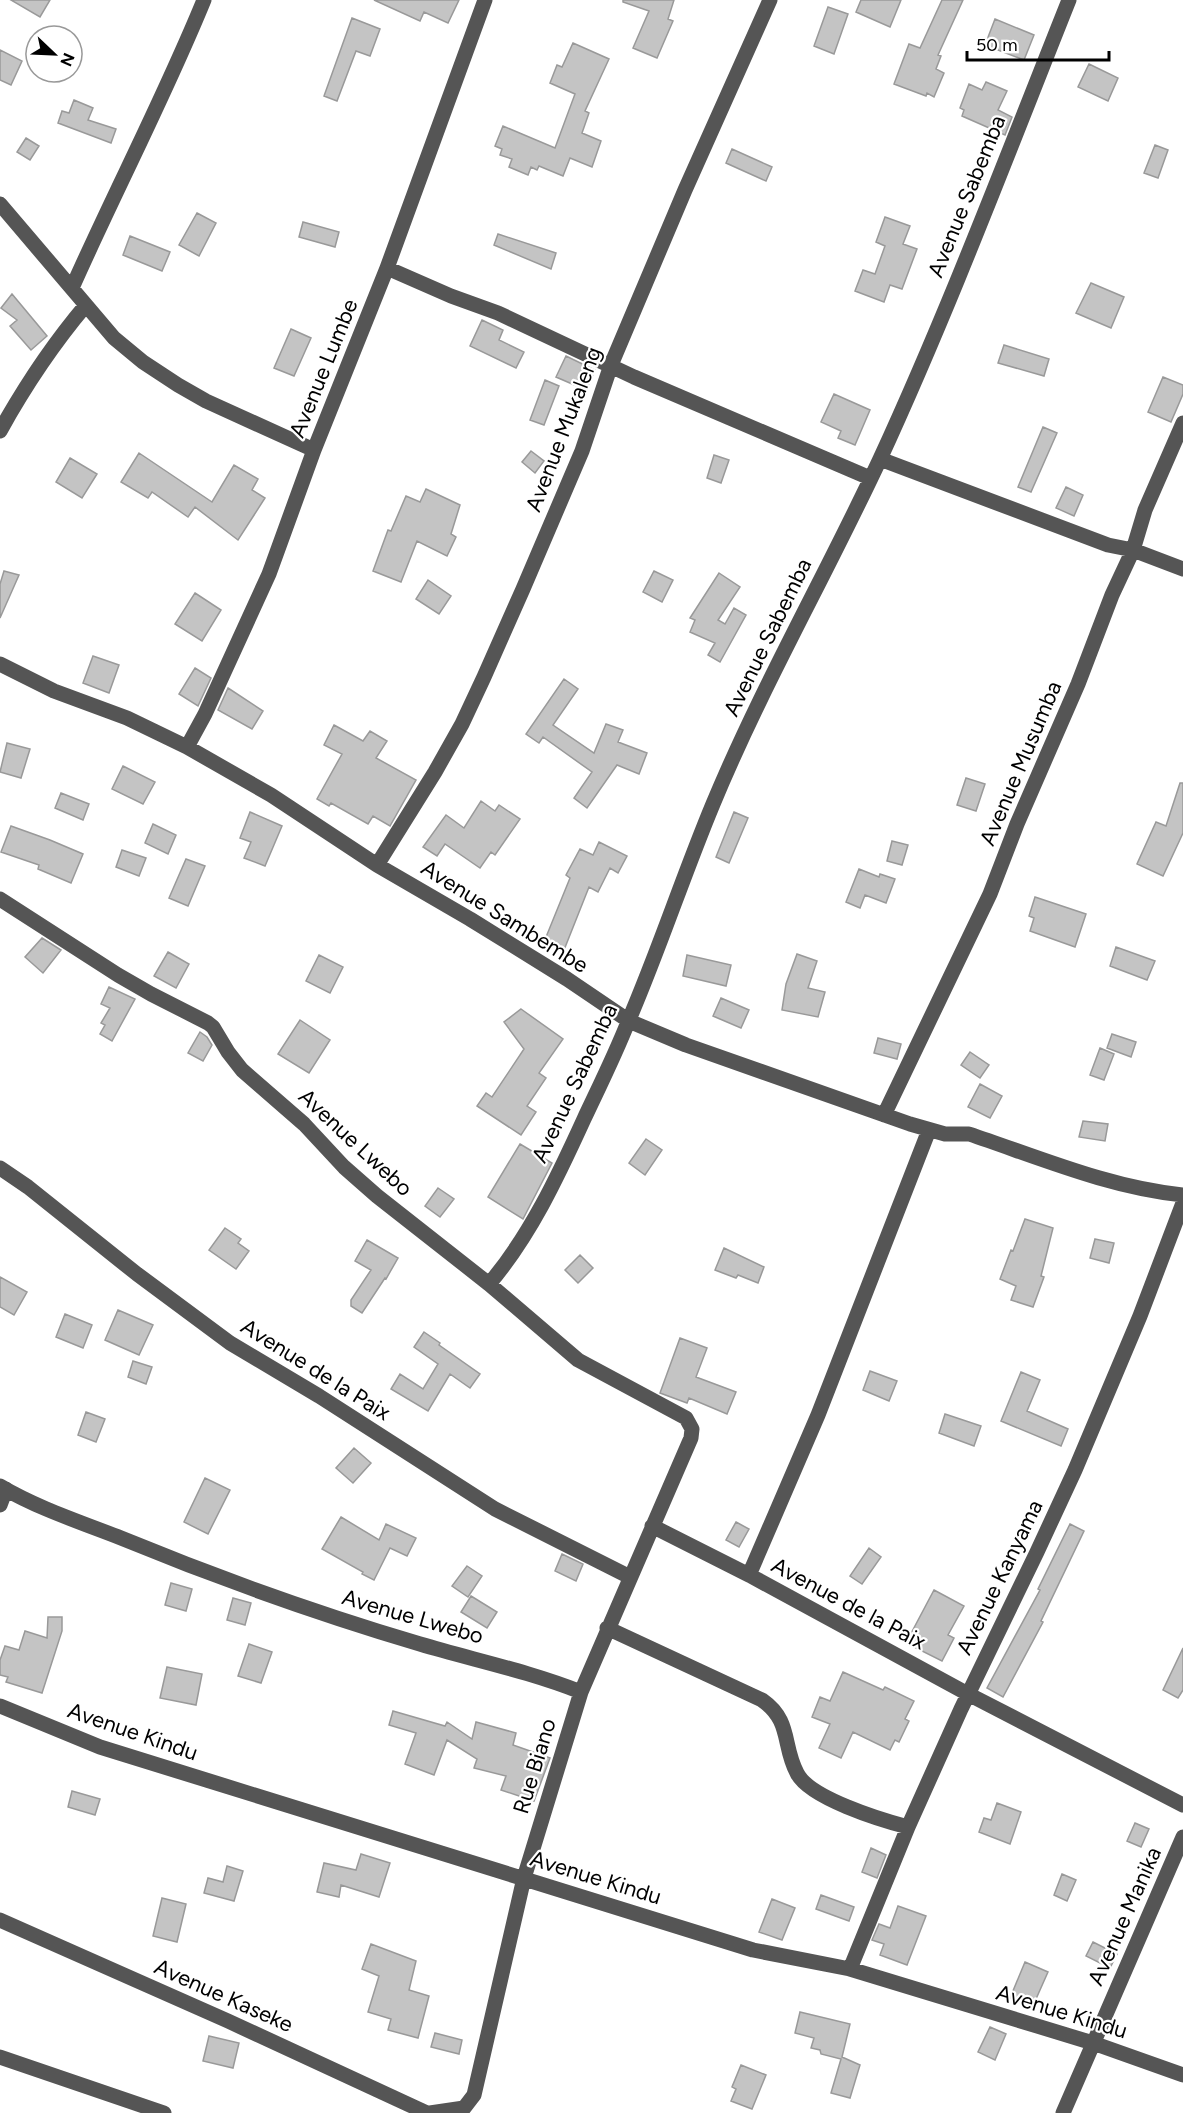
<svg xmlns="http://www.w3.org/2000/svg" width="1183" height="2113" font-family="Figtree,sans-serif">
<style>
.building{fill:#c4c4c4;stroke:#999;stroke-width:1.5}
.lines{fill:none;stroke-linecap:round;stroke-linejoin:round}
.minor{stroke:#555;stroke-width:15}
.labels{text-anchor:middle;stroke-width:4.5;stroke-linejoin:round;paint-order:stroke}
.street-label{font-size:22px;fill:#000;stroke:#fff}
</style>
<rect width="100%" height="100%" fill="#fff"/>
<path class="building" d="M11,0H50L40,17Z
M374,0H459L448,23L424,12L420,21Z
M623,0H674L668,19L673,21L657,58L633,48L649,11L623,2Z
M861,0H901L890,27L856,12Z
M942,0H963L938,55L941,56L936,69L944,73L934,97L927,93L926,96L894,84L909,44L920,48Z
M828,7L848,14L834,54L814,46Z
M352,18L380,29L370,56L356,51L337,101L324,96Z
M995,19L1034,35L1024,60L985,45Z
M573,43L609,59L585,111L589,113L582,133L601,141L592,167L570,158L563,176L539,166L537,170L531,167L528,175L509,167L512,159L500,155L502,149L495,146L503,126L555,148L575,94L550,83L557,65L562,67Z
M0,50L22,61L11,85L0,80Z
M1089,64L1118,78L1108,101L1078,87Z
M986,82L1007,91L998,110L1012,117L1005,135L962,116L964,110L960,108L969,84L982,90Z
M74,100L93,108L88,120L116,129L111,143L58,123L62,111L69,113Z
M26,138L39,146L30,160L17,152Z
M1155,145L1168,150L1158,178L1144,173Z
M732,149L772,167L766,181L726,163Z
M197,213L216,223L199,256L179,245Z
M885,217L910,226L903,244L917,249L902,289L890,285L884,302L855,291L863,270L875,274L885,246L876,242Z
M303,222L339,232L335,247L299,237Z
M498,234L556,253L551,269L494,245Z
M130,236L170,252L162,271L123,255Z
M1091,283L1124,297L1111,328L1076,313Z
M12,294L47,336L31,350L10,326L17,320L1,308Z
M482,320L503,330L499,340L524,352L516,368L470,346Z
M291,329L311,338L294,376L274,368Z
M1004,345L1049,359L1044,376L998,363Z
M566,356L595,370L586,390L556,377Z
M1163,377L1183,385V394L1171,422L1148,412Z
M545,380L559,386L544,425L530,420Z
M834,394L870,410L855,445L838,438L841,431L821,422Z
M1043,427L1057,433L1031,492L1018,487Z
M531,451L544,461L535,473L522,462Z
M139,453L212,502L234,465L258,479L252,490L265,498L238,540L195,507L188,517L152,492L148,498L121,482Z
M714,455L729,460L721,483L707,478Z
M70,458L97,474L82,498L56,482Z
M1066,487L1083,495L1074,516L1056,508Z
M426,489L460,505L451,534L456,537L447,556L417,541L401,582L373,571L388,530L391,531L406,496L420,502Z
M4,571L19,575L0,618V584Z
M654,571L673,580L662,602L643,592Z
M719,573L740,587L718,620L725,624L734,608L746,615L720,662L708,655L715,643L690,632L695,620L690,618Z
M428,580L451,596L439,614L416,599Z
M195,593L221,610L202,641L175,624Z
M93,656L119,665L109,693L83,683Z
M195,668L211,678L198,706L179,694Z
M564,679L578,689L553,725L594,753L606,724L623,730L618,742L647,753L639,774L617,765L587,808L574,798L592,772L543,737L539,743L526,734Z
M228,688L263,711L252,729L218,710Z
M334,725L363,741L370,731L387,741L376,758L416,780L390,826L373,816L368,824L331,803L329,806L317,799L342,754L324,745Z
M7,743L30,749L21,778L0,772Z
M123,766L155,782L143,804L112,789Z
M966,778L985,784L976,811L957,805Z
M1180,783H1183V833L1163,876L1137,864L1156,822L1166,826Z
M61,793L89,804L83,820L55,808Z
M481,801L495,811L499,805L520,819L495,855L491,852L480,868L445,844L437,856L423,847L446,815L464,828Z
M250,812L282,826L265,866L244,858L251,842L240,838Z
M734,812L748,818L729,863L716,857Z
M153,824L176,835L168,854L145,843Z
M11,826L50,840L83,854L71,883L38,869L39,865L1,852Z
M892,841L908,845L902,865L887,861Z
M599,842L627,856L618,873L610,868L598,892L589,887L564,950L544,942L570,878L566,875L580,849L593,855Z
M122,850L146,858L139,876L116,867Z
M186,859L205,866L188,906L169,898Z
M859,869L879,877L880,874L895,879L886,903L865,895L860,908L846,902Z
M1035,897L1086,914L1075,947L1030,931L1034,918L1029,916Z
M42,938L61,950L43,973L25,957Z
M1116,947L1155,961L1147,980L1110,966Z
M168,952L189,964L176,988L154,976Z
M797,954L817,961L808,988L825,992L818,1017L782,1010L786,984Z
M319,955L343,967L330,993L306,981Z
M687,955L731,965L726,986L683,976Z
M109,987L135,999L112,1041L100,1034L105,1025L101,1023L110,1008L101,1004Z
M721,998L749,1010L741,1028L713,1016Z
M521,1009L563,1039L539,1073L546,1078L527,1106L536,1112L521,1135L477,1106L486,1093L492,1097L524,1049L504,1022Z
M300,1020L330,1040L309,1073L278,1054Z
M200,1032L207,1037L212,1045L203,1061L188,1053Z
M1112,1034L1136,1042L1131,1057L1107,1048Z
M878,1038L901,1044L897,1059L874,1053Z
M1100,1048L1114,1054L1104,1080L1090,1075Z
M970,1052L989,1065L980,1078L961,1065Z
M980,1084L1002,1096L990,1118L968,1107Z
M1083,1121L1108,1124L1105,1141L1079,1137Z
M646,1139L662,1150L645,1175L629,1163Z
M520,1144L552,1163L523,1219L488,1197Z
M438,1188L454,1199L440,1217L425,1206Z
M1025,1219L1053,1228L1041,1276L1044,1277L1033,1307L1011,1300L1016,1286L1000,1279L1011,1250L1013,1251Z
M225,1228L241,1239L238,1243L249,1251L236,1269L209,1250Z
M1095,1239L1114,1243L1109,1263L1090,1258Z
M367,1240L398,1258L386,1279L385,1278L362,1313L351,1306V1300L371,1270L355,1261Z
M724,1248L764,1267L758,1283L738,1275L736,1278L715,1270Z
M580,1255L593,1268L578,1283L565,1270Z
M0,1277L27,1292L14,1315L0,1307Z
M118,1310L153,1325L139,1355L105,1340Z
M65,1314L92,1325L83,1348L56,1337Z
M424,1332L440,1343L439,1345L480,1374L470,1388L450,1374L428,1411L391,1389L400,1374L423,1389L438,1364L414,1347Z
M680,1338L707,1348L696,1377L736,1392L727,1414L689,1398L687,1403L660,1393Z
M133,1361L152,1367L146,1384L128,1377Z
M870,1371L897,1381L889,1401L863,1390Z
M1021,1372L1040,1380L1027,1411L1068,1429L1061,1446L1001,1421Z
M86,1412L105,1419L96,1442L78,1435Z
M945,1414L981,1426L974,1446L939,1433Z
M354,1448L371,1463L353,1483L336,1468Z
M205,1478L230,1490L208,1534L184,1522Z
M341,1517L379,1540L386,1524L416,1538L407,1556L390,1548L374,1580L362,1574L363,1572L322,1549Z
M736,1522L749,1529L739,1547L726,1540Z
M1070,1524L1084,1531L1041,1621L1043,1622L1003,1697L987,1688L1040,1590L1038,1589Z
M869,1548L881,1557L862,1584L850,1576Z
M562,1554L583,1564L576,1581L555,1571Z
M467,1566L482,1576L468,1597L452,1586Z
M171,1583L192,1589L186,1611L165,1605Z
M934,1590L964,1606L948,1635L954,1638L942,1661L906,1643Z
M471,1596L497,1612L487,1628L461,1612Z
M233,1598L251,1603L245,1625L227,1620Z
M48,1617H62V1631L42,1693L6,1682L8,1677L0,1675V1660L5,1646L19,1650L25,1631L47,1638Z
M249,1644L272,1652L261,1683L238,1676Z
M1183,1648V1690L1178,1698L1163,1690Z
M167,1667L202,1674L196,1705L160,1698Z
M843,1672L883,1690L885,1687L914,1701L905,1719L909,1721L899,1742L895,1740L890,1750L853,1732L841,1758L819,1748L830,1724L812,1717L820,1697L830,1701Z
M393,1711L445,1726L447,1722L472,1739L476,1722L516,1733L513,1745L550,1758L534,1801L501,1790L506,1776L474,1768L477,1759L447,1740L434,1775L405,1764L416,1733L389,1725Z
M72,1791L100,1799L95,1815L68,1807Z
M997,1803L1021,1812L1010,1844L979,1832L984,1818L991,1820Z
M1135,1823L1149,1829L1141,1847L1127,1841Z
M871,1848L886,1855L877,1878L862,1872Z
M361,1854L390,1863L379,1897L341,1885L339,1897L317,1892L324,1863L356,1870Z
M227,1866L243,1871L234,1901L204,1893L208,1878L223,1882Z
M1062,1874L1076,1880L1067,1901L1054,1895Z
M821,1895L854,1907L849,1921L816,1909Z
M162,1898L186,1904L177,1942L153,1936Z
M772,1899L795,1908L782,1940L759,1932Z
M898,1906L926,1916L907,1965L880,1955L884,1944L872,1940L879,1924L890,1928Z
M1093,1942L1117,1954L1110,1968L1086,1956Z
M371,1944L416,1961L409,1990L429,1996L418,2038L388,2030L391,2019L368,2012L379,1976L362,1969Z
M1025,1962L1048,1972L1032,2008L1010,1998Z
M800,2012L850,2024L842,2057L860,2065L850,2098L831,2093L841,2059L821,2054L820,2050L811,2048L814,2038L795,2033Z
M990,2027L1006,2034L995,2060L978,2052Z
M435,2033L462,2040L459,2054L431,2047Z
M209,2036L239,2043L233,2068L203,2061Z
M741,2065L766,2075L752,2109L731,2101L736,2089L732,2087Z"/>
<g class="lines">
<path class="minor" d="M0,204L114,338L143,362L178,385L206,401L314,450
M387,268L451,296L498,313L634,377L870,478
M72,288C115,191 164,98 204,0
M0,431C25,386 53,344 86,305
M880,459L1108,545L1133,550L1183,569
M0,664L54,691L127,718L187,747L271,795L377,865L470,919L567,979L629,1021L686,1045L910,1124L945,1134H969C1038,1157 1110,1188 1183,1195
M187,747L205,714L269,574L314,450L387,268L485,0
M377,865L435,772L462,724L484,677L523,589L582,451L611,365L685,190L770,0
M0,899L118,975L151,994L208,1023L213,1027L228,1052L242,1070L304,1124L344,1167L377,1196L489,1284L578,1360L686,1418L692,1429L691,1438L581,1692L524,1878L474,2095L464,2108L430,2113
M884,1115L990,894L1017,824L1078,684L1112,595L1133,550L1145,510L1183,423
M0,1168L28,1187L137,1274L230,1343L319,1396L495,1509L630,1577
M489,1284C530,1236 558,1176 584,1119C599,1087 615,1055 628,1022C659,950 683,876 713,804C762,686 826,575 880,459C949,309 1008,153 1069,0
M0,1486C37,1508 80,1522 121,1538C218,1578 319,1614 420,1644C474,1660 528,1671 581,1692
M0,1505L6,1489
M652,1526L749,1575L968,1694L1183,1805
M749,1575L818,1415L929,1130
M607,1628L762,1700C792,1721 782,1745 797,1773C809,1798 881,1820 908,1827
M0,1706L100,1747L753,1950L850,1969L1093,2043L1183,2075
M0,1920L228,2021L427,2113
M850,1969L908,1827L961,1709L1037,1552L1075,1470L1140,1316L1183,1203
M0,2057L164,2113
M1063,2113L1183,1837"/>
</g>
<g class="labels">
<g class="street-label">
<text transform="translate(966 196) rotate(-68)" y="8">Avenue Sabemba</text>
<text transform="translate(323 368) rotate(-68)" y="8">Avenue Lumbe</text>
<text transform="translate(563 429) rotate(-69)" y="8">Avenue Mukaleng</text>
<text transform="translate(767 637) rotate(-64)" y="8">Avenue Sabemba</text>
<text transform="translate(1020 763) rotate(-67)" y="8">Avenue Musumba</text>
<text transform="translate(505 916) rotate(32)" y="8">Avenue Sambembe</text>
<text transform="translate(574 1083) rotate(-65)" y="8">Avenue Sabemba</text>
<text transform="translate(356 1142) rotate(43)" y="8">Avenue Lwebo</text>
<text transform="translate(316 1369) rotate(32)" y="8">Avenue de la Paix</text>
<text transform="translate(999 1577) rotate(-64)" y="8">Avenue Kanyama</text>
<text transform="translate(849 1603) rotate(28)" y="8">Avenue de la Paix</text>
<text transform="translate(413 1616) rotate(16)" y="8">Avenue Lwebo</text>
<text transform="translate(133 1731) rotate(19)" y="8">Avenue Kindu</text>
<text transform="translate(534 1766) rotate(-73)" y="8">Rue Biano</text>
<text transform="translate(596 1877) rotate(17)" y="8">Avenue Kindu</text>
<text transform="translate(1124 1916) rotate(-66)" y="8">Avenue Manika</text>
<text transform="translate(224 1995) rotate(24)" y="8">Avenue Kaseke</text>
<text transform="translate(1062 2011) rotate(17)" y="8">Avenue Kindu</text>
</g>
</g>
<g transform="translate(54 54) rotate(113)"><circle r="28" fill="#ffffff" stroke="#999999" stroke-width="1.5"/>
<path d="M0-4.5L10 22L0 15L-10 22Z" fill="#000000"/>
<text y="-9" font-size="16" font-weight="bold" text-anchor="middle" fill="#000000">N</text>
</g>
<path d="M967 51v9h142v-9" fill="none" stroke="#000000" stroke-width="3"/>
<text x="976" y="51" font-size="18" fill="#000000" stroke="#ffffff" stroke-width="4.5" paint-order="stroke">50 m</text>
</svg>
